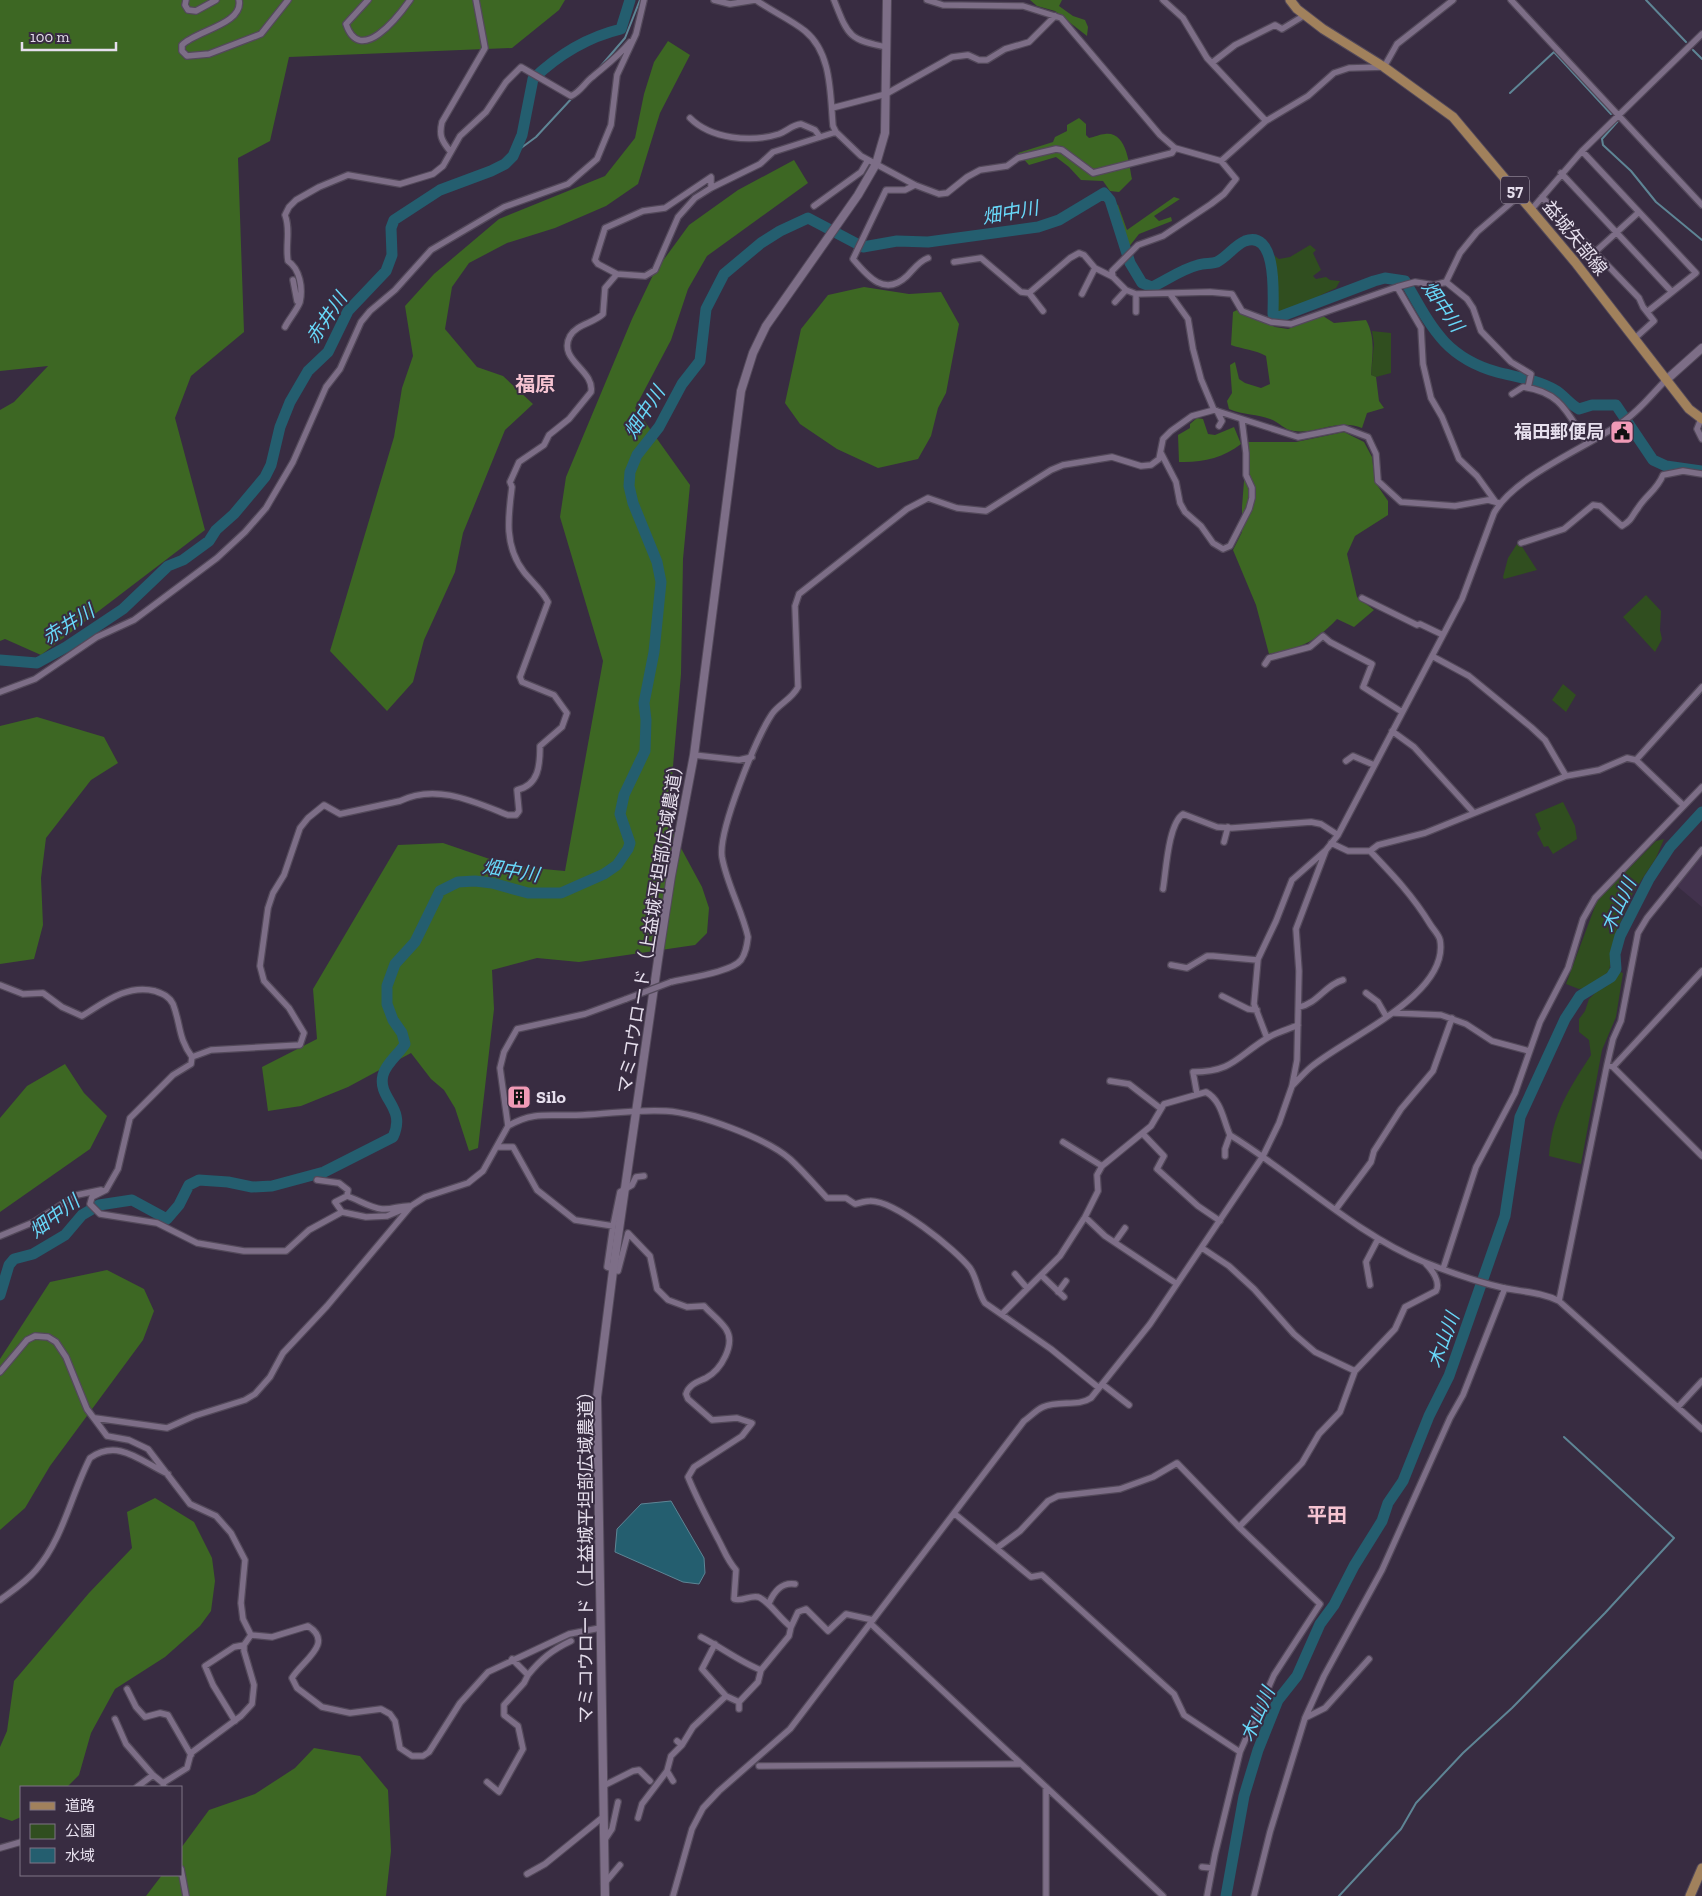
<svg xmlns="http://www.w3.org/2000/svg" width="1702" height="1896" font-family="'Zilla Slab','Noto Sans JP',serif">
<style>
.built{fill:#42324d}
.green{fill:#304e1f}
.forest{fill:#3d6723}
.water{fill:#245e6f;stroke:#5e8595}
.lines{fill:none;stroke-linecap:round;stroke-linejoin:round}
.stream{stroke:#5e8595;stroke-width:2}
.river{stroke:#245e6f;stroke-width:11}
.street-casing{stroke:#53495a;stroke-width:8}
.secondary-casing{stroke:#53495a;stroke-width:10}
.primary-casing{stroke:#53495a;stroke-width:11}
.street{stroke:#7d6e87;stroke-width:5.5}
.secondary{stroke:#7d6e87;stroke-width:8}
.primary{stroke:#a1815c;stroke-width:9}
.street-bridge-casing{stroke:#53495a;stroke-width:8;stroke-linecap:butt}
.street-bridge{stroke:#7d6e87;stroke-width:5.5}
.labels{text-anchor:middle;stroke-width:4;stroke-linejoin:round;paint-order:stroke}
.shield{fill:#382c41;stroke:#b2a9b9;stroke-width:1}
.shield-label{font-size:16px;font-weight:bold;fill:#e6dfed}
.street-label{font-size:18px;fill:#e6dfed;stroke:#382c41}
.poi-label{font-size:18px;font-weight:bold;fill:#e6dfed;stroke:#382c41;text-anchor:end}
.water-label{font-size:19px;font-style:italic;fill:#68d8f9;stroke:#382c41}
.quarter-label{font-size:20px;font-weight:bold;fill:#f6c4d2;stroke:#382c41}
</style>
<rect width="100%" height="100%" fill="#382c41"/>
<path class="built" d="M1702,854V907L1677,886Z"/>
<path class="green" d="M1310,245L1316,250L1313,253L1321,270L1313,276L1316,279L1326,277L1330,280L1340,281L1336,288L1321,295L1317,301L1280,316L1275,312L1272,254L1279,259L1290,257Z
M1372,331L1391,333V373L1376,377L1371,375L1374,344Z
M1517,544L1521,545L1537,570L1504,579L1503,577L1508,558Z
M1646,595L1661,611L1660,630L1662,639L1655,652L1623,617Z
M1563,684L1576,695L1566,712L1552,700Z
M1563,802L1575,826L1577,839L1553,854L1548,846L1544,847L1537,833L1541,829L1535,814Z
M1664,839L1656,858L1633,893L1616,932L1609,971L1592,986L1579,989L1566,984L1597,901L1656,841Z
M1620,972L1623,973L1616,1017L1602,1050L1581,1164L1549,1156C1552,1114 1569,1089 1591,1055L1589,1040L1579,1032V1019L1585,1011L1589,999L1596,992L1607,986Z"/>
<path class="forest" d="M0,0H565L559,10L512,48L289,57L270,141L238,158L244,332L191,376L175,418L205,530L41,655L5,639L0,641V410L14,402L48,366L0,371Z
M1030,0H1062L1059,6L1073,16L1085,20L1088,27L1087,36L1055,11L1037,6Z
M668,41L690,55L660,113L638,184L606,206L555,228L507,243L469,263L452,287L445,329L477,367L503,376L533,404L505,430L463,533L455,572L424,640L413,682L387,711L330,651L394,437L402,388L413,356L405,306L434,274L499,219L605,176L635,138L644,94L654,62Z
M1079,118L1086,124V135L1089,138C1095,137 1100,134 1105,134C1127,131 1129,165 1132,179L1119,192L1110,191L1103,181L1081,180L1069,167L1056,157L1029,165L1018,153L1053,142L1055,137L1067,131V125Z
M794,160L808,183L707,256L688,289L671,340L635,408L690,485L683,559L681,674L668,824L702,887L709,908L707,933L695,945L579,962L537,958L492,970L494,1009L478,1148L469,1151L455,1108L444,1090L431,1079L411,1053L348,1087L301,1106L268,1111L262,1067L317,1039L313,989L398,845L443,843L510,866L565,871L603,661L560,517L566,477L632,319L654,273L689,225L738,190Z
M1174,197L1180,199L1154,216L1159,221L1171,217L1172,221L1139,234L1128,248L1112,202L1118,205L1127,230Z
M864,287L909,294L941,292L959,324L946,393L938,408L931,436L918,459L878,468L837,449L800,424L785,403L801,329L828,295Z
M1239,309L1275,327L1288,329L1323,316L1334,323L1366,320C1376,338 1372,355 1371,375L1376,377L1379,401L1384,408L1367,413L1362,428C1338,418 1318,434 1294,431C1284,430 1279,422 1270,419C1258,414 1243,415 1229,409L1227,401L1232,393L1230,365L1235,362L1239,379L1245,383L1261,388L1270,384L1266,356C1256,350 1242,349 1231,345L1233,312Z
M1197,418L1203,419L1208,434L1215,435L1234,427L1241,444C1223,458 1201,463 1179,462L1178,435L1190,428V424Z
M1344,432L1364,442L1372,457L1375,482L1388,501V515L1355,536L1347,554L1357,597L1374,610L1354,627L1337,619C1313,644 1302,647 1269,654L1256,605L1233,550L1242,532V507L1247,442H1296Z
M37,717L104,737L118,763L91,780L46,838L41,878L43,925L34,959L0,964V726Z
M65,1064L84,1093L107,1116L90,1149L0,1212V1118L27,1086Z
M107,1270L144,1289L154,1311L143,1340L50,1466L25,1508L0,1530V1359L50,1282Z
M155,1498L194,1522L212,1558L215,1581L211,1611L200,1626L165,1657L115,1689L91,1733L79,1775L67,1787H21V1817L12,1821L0,1817V1747L7,1731L14,1681L89,1593L132,1548L127,1512Z
M314,1748L360,1756L388,1790L391,1851L386,1896H146L162,1875H181V1848L209,1810L255,1794L295,1768Z"/>
<path class="water" d="M671,1501L704,1558L705,1573L699,1584L683,1582L615,1552L617,1529L641,1504Z"/>
<g class="lines">
<path class="stream" d="M1646,0L1686,42
M1693,50L1702,59
M600,67L625,38L640,0
M1510,93L1554,52L1611,114
M1618,121L1602,139L1603,145L1631,171L1656,202L1702,240
M517,151L536,137L573,97
M1694,700L1702,691
M1339,1896L1401,1829L1416,1803L1463,1753L1512,1708L1605,1613L1674,1538L1564,1437"/>
<path class="river" d="M0,660L37,663L66,647L123,609L168,566L183,560L209,541L216,530L234,514L265,477L271,465L280,427L290,402L308,371L328,352L348,311L386,271L392,255L391,228L394,220L440,190L491,171L505,164L513,156L522,135L533,79C558,55 588,37 621,29L630,0
M0,1295L9,1265L14,1259L33,1254L65,1235L82,1215L99,1205L132,1200L167,1219L179,1205L189,1185L199,1180L228,1182L252,1187L272,1186L324,1172L393,1137C407,1107 377,1099 383,1075C386,1063 399,1054 405,1044L402,1033L393,1020L387,1004V986L395,964L415,942L440,891L458,882L475,881L492,883L528,893H561L604,874L617,865L628,849L630,843L620,814L624,795L645,751L646,720L644,703L654,652L661,582L657,562L633,503L629,486L630,472L637,455L659,427L682,384L700,361L706,309L724,274L761,243L780,231L808,218L863,247L897,241L928,242L1038,227L1059,220L1104,193L1110,200L1130,263L1142,283L1152,287C1167,280 1182,269 1198,265C1204,263 1211,264 1217,262C1227,257 1235,245 1245,241C1278,229 1273,298 1273,314L1279,317L1374,281L1385,278L1405,281C1431,326 1444,357 1497,372C1516,377 1538,380 1555,390C1564,395 1569,404 1579,409L1592,405H1616L1653,460L1666,466L1702,471
M1226,1896L1244,1796L1258,1750L1278,1700L1297,1676L1320,1624L1334,1605L1354,1566L1382,1521L1388,1503L1403,1481L1429,1416L1449,1376L1505,1216L1520,1117L1565,1019L1580,996L1611,977L1616,969L1615,954L1620,936L1649,879L1670,847L1702,812"/>
<g class="street-casing">
<path id="street" d="M186,0L185,5L188,10L196,11L216,0
M239,0C244,24 195,31 182,45V51L187,56L209,54L261,34L288,0
M368,0L346,24C360,66 398,17 410,0
M714,0L730,4L755,0
M834,0C848,35 848,40 887,47
M927,0L943,5L1023,6L1061,18L1160,135L1175,148L1221,161L1236,179L1224,194L1211,204L1163,236L1138,245L1112,271L1113,277
M1163,0L1183,18L1207,58L1266,121
M1511,0L1702,205
M1213,62L1235,45L1275,25L1282,29L1305,15
M832,108L886,94L952,57L968,55L979,60H987L1005,49L1029,42L1055,16
M690,118C711,139 751,143 779,134C787,131 792,125 801,124L815,130L820,137
M836,132L861,156L915,185L939,194L947,193L967,177L980,170L1007,166L1018,158L1056,149L1062,150L1093,173L1172,153L1175,148
M450,151C441,140 439,135 442,122L485,48L476,0
M1582,151L1696,273L1647,312
M1221,161L1266,121L1308,96L1334,73L1349,68L1384,67L1397,44L1453,0
M1561,173L1672,292
M915,185L905,190H886L853,259C868,277 885,297 907,276C913,270 919,261 928,258
M1542,197L1639,298L1643,307L1654,321L1634,339
M814,206L861,172L868,160
M1531,210L1582,151L1702,34
M1594,253L1639,212
M954,262L981,258L1021,292L1029,293L1070,258L1079,253L1084,255L1095,268L1113,277L1126,290L1136,294L1210,292L1232,294L1242,311L1271,322L1291,324L1397,287L1415,282L1434,285L1446,282L1460,253L1477,232L1519,196
M617,274L645,276L655,270L678,217L695,198L711,188
M293,280L297,301
M1446,282L1467,299L1473,308L1481,331L1511,362L1531,374L1528,388
M1397,287L1421,328L1423,364L1431,398L1442,417L1459,459L1477,476L1495,501
M1029,293L1043,311
M1082,294L1095,268
M1136,294V312
M1170,294L1188,319L1193,349L1201,379L1214,410
M1115,302L1126,290
M285,327C289,319 297,310 300,302C303,288 300,269 288,261C285,245 291,230 285,215L289,207L296,200L319,187L348,175L400,184L433,174L443,166L460,136L486,112L506,82L521,67L571,96C580,92 584,84 591,78C605,66 619,56 630,42
M1512,394L1523,387C1562,392 1568,415 1587,443
M1217,411L1222,421L1219,426
M1701,419L1697,429L1702,439
M1161,453L1176,482L1180,503L1185,512L1201,526L1213,543L1223,549L1230,546L1249,509L1252,498V488L1246,475V453L1242,421
M1521,543L1564,529L1593,505L1600,506L1622,526C1633,519 1631,517 1638,508C1646,495 1657,490 1663,475L1683,471L1702,474
M1362,598L1417,625L1420,624L1443,635
M1432,656L1469,676L1531,727L1545,740L1566,776L1599,770L1627,758L1636,760L1702,687
M1265,664L1269,658L1310,647L1323,636L1330,642L1372,664L1363,687L1402,712
M0,692L35,679L97,637L134,620L217,558L245,532L266,508L293,462L326,387L340,369L361,322L370,311L395,290L431,250L504,207L568,184L597,159L611,125L617,75L636,34L644,0
M1392,731L1414,747L1474,813
M694,755L739,760L752,757
M1636,760L1683,805
M1346,761L1353,756L1374,765
M1224,842L1228,827
M1331,843L1348,851H1370L1378,845L1425,833L1566,776
M1163,889C1166,872 1168,824 1183,814L1217,827L1232,828L1311,822L1321,824L1338,835
M1171,965L1187,968L1207,956H1213L1257,960
M671,982C687,978 732,972 741,960C746,953 747,945 748,937C742,910 727,885 722,857C718,831 756,738 772,714C779,704 792,699 798,687L795,606L799,594L907,509L928,498L957,508L986,511L1051,470L1063,465L1112,457L1141,466L1151,465L1159,459L1163,439L1171,431L1192,416L1214,410L1298,437L1344,428L1368,437L1376,454L1378,481L1401,502L1455,506L1488,500L1499,503
M0,985L23,994L43,993L62,1007L82,1016C105,1002 127,984 155,991C163,994 169,996 173,1004C181,1025 178,1038 192,1057
M1366,993L1378,1002L1386,1016
M1222,996L1248,1009L1257,1010
M1299,1007C1317,1004 1326,984 1343,980
M1394,1013L1441,1015L1466,1024L1492,1041L1529,1051
M1267,1038L1254,1004L1258,959L1276,921L1292,880L1326,850
M1607,1065L1613,1067L1702,971
M1613,1067L1702,1156
M1110,1081L1129,1084L1160,1108
M1292,1086C1298,1080 1304,1073 1311,1067C1345,1038 1450,995 1440,940C1439,935 1433,929 1430,924C1413,896 1393,875 1370,851
M1197,1094L1193,1072C1234,1072 1238,1055 1269,1037C1278,1032 1289,1029 1298,1025
M508,1126C535,1110 552,1117 582,1115C610,1114 638,1109 666,1111C698,1113 766,1138 790,1159C803,1171 815,1185 827,1198H846L855,1204C860,1203 865,1201 870,1201C894,1200 955,1249 970,1268C977,1278 978,1293 985,1303L1051,1349L1099,1388
M1143,1134L1164,1156L1157,1169L1198,1206L1220,1221
M1063,1142L1102,1166
M498,1147H513L537,1190L575,1220L613,1226L607,1267L618,1271L628,1233L650,1256L657,1289L668,1300L687,1307L704,1306C711,1314 720,1320 726,1329C736,1344 721,1370 706,1378C698,1382 689,1384 686,1394L688,1399L712,1420L737,1418L752,1423L742,1436L694,1467L688,1477C697,1499 707,1518 718,1539C724,1550 727,1560 736,1570L734,1599C742,1602 750,1595 758,1597C768,1600 780,1619 791,1627L798,1612L806,1609L828,1631L846,1614L873,1620
M1225,1156V1149L1230,1135
M317,1180L339,1183L348,1190L347,1196
M411,1206C401,1205 392,1210 382,1209C370,1208 359,1200 347,1196L335,1202L342,1212L309,1230L286,1251H244L197,1243L157,1223L100,1214L90,1204L92,1197L106,1190L118,1169L130,1118L173,1075L191,1064L192,1057L211,1050L300,1045L304,1033L289,1008L264,981L260,966L268,908L273,893L284,875L300,828L308,818L324,805L340,814L400,801C436,783 475,802 508,815H516L519,811L517,790C539,785 540,765 540,746L562,727L567,713L554,695L522,682L520,677L548,602C542,590 532,582 524,572C504,546 508,517 512,487L510,482L519,462L544,445L549,435L569,419L591,392C595,370 557,360 570,336C577,324 594,323 603,314L605,288L617,274L598,264L595,260L605,228L643,211L665,208L711,177V188L760,164L773,152L836,132L833,126C830,94 832,53 805,31C790,19 771,11 756,0
M1336,1209L1371,1162L1374,1151L1401,1109L1433,1071L1452,1018
M342,1212L366,1217L387,1216L411,1206L425,1197L468,1183L483,1171L508,1126L500,1068L504,1052L517,1029L585,1014L626,999
M1085,1217L1105,1236L1177,1284
M613,1226L620,1192L632,1185L636,1177L644,1176
M0,1236L34,1222L77,1195L101,1190
M1115,1242L1125,1228
M1202,1248L1229,1266L1254,1289L1294,1334L1315,1352L1355,1371
M1443,1269L1476,1167L1515,1093L1540,1022L1568,968L1583,919L1595,898L1702,787
M1015,1274L1027,1288
M1041,1275L1064,1297
M1370,1285L1366,1262L1378,1239
M1058,1292L1066,1281
M1559,1301L1607,1065L1613,1039L1621,1021L1638,933L1647,918L1702,850
M1002,1314L1060,1256L1085,1217L1098,1191L1097,1175L1102,1166L1151,1126L1164,1104L1206,1092C1222,1101 1223,1120 1230,1135C1295,1175 1354,1233 1424,1262C1449,1272 1477,1282 1504,1288C1523,1292 1541,1292 1559,1301L1702,1429
M0,1372L27,1340L35,1336L48,1337L56,1342L66,1357L87,1409L107,1436L129,1440L148,1449L190,1504L216,1516L231,1533L245,1560L241,1603L243,1619L251,1635L244,1645V1651L254,1685L252,1704L241,1716L191,1753L187,1768L163,1783
M1102,1384L1129,1405
M1678,1407L1702,1381
M95,1418L167,1428L194,1416L245,1400L255,1394L270,1377L283,1353L327,1306L411,1206
M955,1514L1031,1577L1042,1575L1174,1694L1184,1715L1240,1752
M1239,1527L1302,1463L1319,1434L1340,1412L1355,1371L1395,1329L1405,1307L1436,1291C1441,1282 1432,1270 1426,1264
M997,1548L1020,1531L1048,1501L1058,1496L1120,1489L1153,1477L1177,1463L1239,1527L1320,1604L1274,1675L1240,1752L1215,1854L1207,1896
M0,1600C12,1591 26,1582 36,1570C63,1539 71,1495 90,1458C119,1438 141,1462 168,1474
M769,1603C774,1592 781,1582 795,1584
M870,1623L1163,1896
M251,1635L272,1637L308,1626C335,1643 302,1661 292,1678L297,1688L322,1707L350,1713L381,1709L390,1714L395,1721L400,1748L412,1756H423L429,1752L460,1703L488,1672L569,1634L600,1628
M701,1637C721,1647 740,1662 761,1670
M715,1644L702,1669L726,1696L739,1702
M528,1675C541,1659 552,1650 571,1641
M127,1689L136,1707L145,1717L160,1713L168,1715L191,1755
M739,1709V1702L758,1682L761,1670L789,1636L791,1627
M1305,1718L1325,1708L1369,1659
M115,1719L126,1744L153,1775
M235,1721L213,1685L205,1666L234,1647L244,1645
M682,1745L693,1727L726,1696
M759,1766L1021,1764
M667,1771L673,1781
M487,1782L499,1792L523,1749L518,1726L504,1715V1705L524,1683L528,1675L512,1659
M603,1786L633,1771L639,1770L650,1781
M137,1787L153,1775L163,1783L164,1787
M638,1818L642,1804L667,1771L671,1756L682,1745L677,1741
M604,1841L612,1829L618,1802
M0,1848L21,1842
M1202,1867L1212,1868
M181,1869L186,1896
M527,1874L545,1864L603,1817
M604,1884L620,1865
M673,1896L692,1829L703,1808L719,1791L790,1729L1024,1421C1030,1417 1036,1410 1043,1407C1059,1400 1078,1407 1091,1398L1150,1324L1263,1156L1279,1123L1292,1086L1297,1060L1299,971L1296,929L1326,850L1338,835L1462,599L1494,513C1515,475 1589,447 1624,421C1640,410 1652,394 1665,381
M1046,1896V1787
M1254,1896L1270,1832L1305,1718L1324,1676L1382,1570L1450,1418L1463,1395L1505,1288"/>
</g>
<g class="secondary-casing">
<path id="secondary" d="M1665,381L1702,348
M605,1896L597,1397L613,1271L658,960L671,876L694,755L741,391L753,353L766,326L858,195L876,164L885,133L887,0"/>
</g>
<g class="primary-casing">
<path id="primary" d="M1290,0L1297,9L1323,29L1384,67L1453,117L1575,262L1689,409L1702,419
M1690,1896L1702,1868"/>
</g>
<use href="#street" class="street"/>
<use href="#secondary" class="secondary"/>
<use href="#primary" class="primary"/>
<g class="street-bridge-casing">
<path id="street-bridge" d="M626,999L671,982"/>
</g>
<use href="#street-bridge" class="street-bridge"/>
</g>
<defs>
<g id="civic-square" transform="scale(1.25)"><rect x="-9" y="-9" width="18" height="18" rx="4" fill="#f09ab6" stroke="#382c41"/><path d="M-.6-6.5H3V-4.5H.6V-3L4-1V1h2V6H-6V1h2V-1L-.6-3ZM-1.2 2.5V6h2.4V2.5Z" fill="#111"/></g>
<g id="building-square" transform="scale(1.25)"><rect x="-9" y="-9" width="18" height="18" rx="4" fill="#f09ab6" stroke="#382c41"/><path d="M-4-6H4V6H1V3H-1V6H-4ZM-2.5-4.3h1.7v1.8h-1.7ZM.8-4.3h1.7v1.8H.8ZM-2.5-1h1.7V.8h-1.7ZM.8-1h1.7V.8H.8Z" fill="#111"/></g>
</defs>
<g fill-rule="evenodd">
<use href="#civic-square" x="1622" y="432"/>
<use href="#building-square" x="519" y="1097"/>
</g>
<g class="labels">
<rect class="shield" x="1501" y="176.5" width="28" height="27" rx="4"/>
<g class="shield-label">
<text x="1515" y="196">57</text>
</g>
<g class="street-label">
<text transform="translate(1575 238) rotate(51)" y="6">益城矢部線</text>
<text transform="translate(651 925) rotate(-81)" y="6">マミコウロード（上益城平坦部広域農道）</text>
<text transform="translate(586 1553) rotate(-90)" y="6">マミコウロード（上益城平坦部広域農道）</text>
</g>
<g class="poi-label">
<text x="1604" y="438">福田郵便局</text>
<text x="536" y="1103" text-anchor="start">Silo</text>
</g>
<g class="water-label">
<text transform="translate(1010 212) rotate(-10)" y="7">畑中川</text>
<text transform="translate(1443 306) rotate(55)" y="7">畑中川</text>
<text transform="translate(326 318) rotate(-56)" y="7">赤井川</text>
<text transform="translate(644 412) rotate(-57)" y="7">畑中川</text>
<text transform="translate(68 624) rotate(-32)" y="7">赤井川</text>
<text transform="translate(511 870) rotate(9)" y="7">畑中川</text>
<text transform="translate(1618 905) rotate(-65)" y="7">木山川</text>
<text transform="translate(54 1216) rotate(-37)" y="7">畑中川</text>
<text transform="translate(1443 1340) rotate(-70)" y="7">木山川</text>
<text transform="translate(1257 1714) rotate(-66)" y="7">木山川</text>
</g>
<g class="quarter-label">
<text x="535" y="391">福原</text>
<text x="1327" y="1522">平田</text>
</g>
</g>
<rect x="20" y="1786" width="162" height="90" fill="#382c41" stroke="#7e7486"/>
<rect x="30" y="1802" width="25" height="8" fill="#a1815c" stroke="#7e7486"/>
<text x="65" y="1811" font-size="15" fill="#e6dfed">道路</text>
<rect x="30" y="1824" width="25" height="15" fill="#304e1f" stroke="#7e7486"/>
<text x="65" y="1836" font-size="15" fill="#e6dfed">公園</text>
<rect x="30" y="1848" width="25" height="15" fill="#245e6f" stroke="#7e7486"/>
<text x="65" y="1861" font-size="15" fill="#e6dfed">水域</text>
<path d="M22 42v8h94v-8" fill="none" stroke="#e6dfed" stroke-width="2.5"/>
<text x="30" y="42" font-size="15" fill="#e6dfed" stroke="#382c41" stroke-width="4" paint-order="stroke">100 m</text>
</svg>
